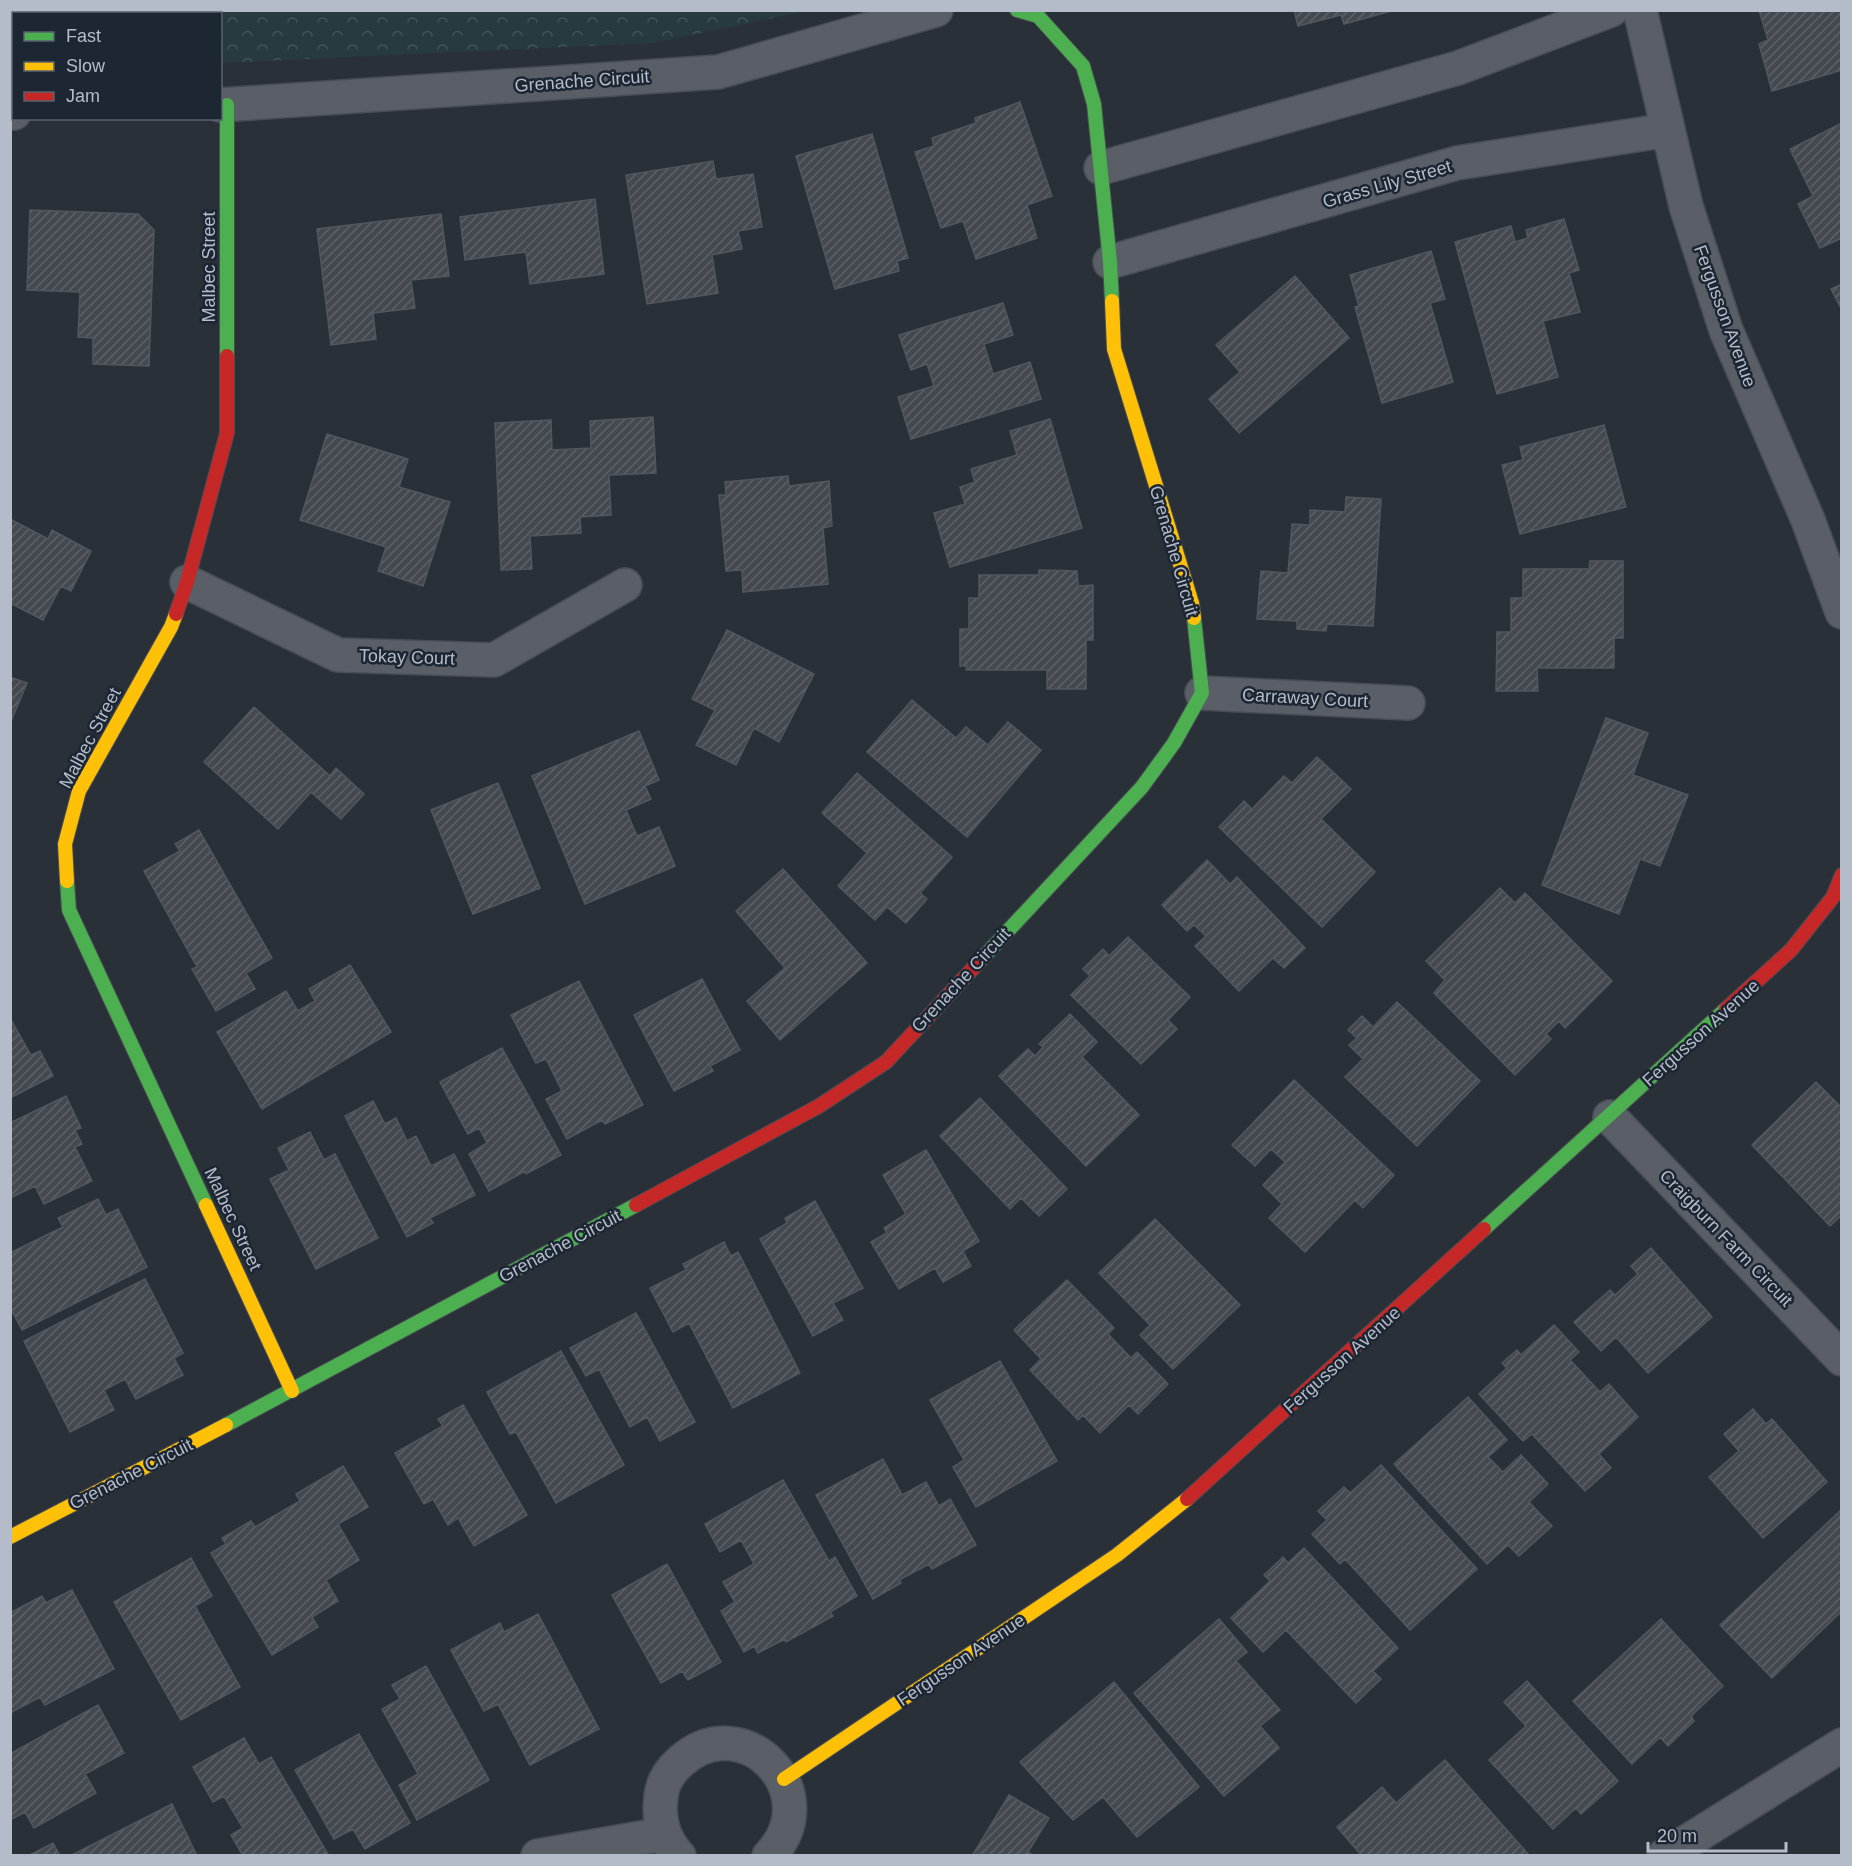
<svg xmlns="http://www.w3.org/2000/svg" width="1852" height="1866" font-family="Arial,sans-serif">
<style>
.park{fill:url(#park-crowns)}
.building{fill:url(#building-hatch);stroke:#52575f;stroke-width:1.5}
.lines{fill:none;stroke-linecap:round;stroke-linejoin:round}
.street-casing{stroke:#484c53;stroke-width:36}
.fast-casing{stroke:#484c53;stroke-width:16}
.slow-casing{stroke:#484c53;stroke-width:16}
.jam-casing{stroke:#484c53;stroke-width:16}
.path{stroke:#5d636a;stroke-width:4;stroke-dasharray:4.5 4.5;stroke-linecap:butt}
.street{stroke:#5a5e66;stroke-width:33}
.fast{stroke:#4caf50;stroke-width:14}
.slow{stroke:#ffc107;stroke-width:14}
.jam{stroke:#c62828;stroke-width:14}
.labels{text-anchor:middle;stroke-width:5;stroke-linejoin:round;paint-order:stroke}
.street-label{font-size:18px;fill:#b4bcc9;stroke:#1d2633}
</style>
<defs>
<pattern id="park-crowns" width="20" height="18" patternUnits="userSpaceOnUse" patternTransform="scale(1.5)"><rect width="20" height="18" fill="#273a3e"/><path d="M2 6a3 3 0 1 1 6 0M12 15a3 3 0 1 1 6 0" fill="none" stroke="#445559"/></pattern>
<pattern id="building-hatch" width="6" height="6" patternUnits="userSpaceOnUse" patternTransform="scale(1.5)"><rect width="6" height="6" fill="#444950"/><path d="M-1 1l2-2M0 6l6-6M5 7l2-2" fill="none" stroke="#5d6168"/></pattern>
</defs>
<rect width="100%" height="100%" fill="#2a3038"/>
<path class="park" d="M10,11L11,10L807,11L653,43L221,63L220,14H14L13,73H11Z"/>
<path class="building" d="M1294,10H1395L1344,24L1341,15L1298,26Z
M1759,10H1841L1842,70L1772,91L1759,44L1768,40Z
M1020,102L1052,196L1027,205L1037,238L976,259L963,221L941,228L915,152L934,146L932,138L976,123L975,118Z
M1842,123V238L1820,248L1798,204L1813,196L1790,149Z
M872,134L908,258L897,261L899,271L835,289L796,156Z
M713,161L716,179L753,174L762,227L738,231L742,249L712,255L718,293L647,304L626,175Z
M595,199L604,274L530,284L526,252L465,260L460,217Z
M30,210L138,214L154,230L149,366L93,364V338L78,337L80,292L27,290Z
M441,214L449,276L411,280L415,308L373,313L376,339L331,345L317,229Z
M1564,219L1579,270L1569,273L1580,312L1543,321L1558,377L1497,394L1455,242L1511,226L1515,242L1528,238L1526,230Z
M1431,251L1445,299L1430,303L1453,382L1382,403L1355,307L1359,306L1350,275Z
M1295,276L1349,338L1239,433L1209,399L1240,372L1216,345Z
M1842,284V310L1831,289Z
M1003,303L1013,335L984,344L993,374L1030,362L1041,399L911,439L898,397L934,386L927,364L911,370L899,335Z
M653,417L656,473L609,475L611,515L580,517L581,533L530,536L532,569L501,570L495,423L551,420L552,450L591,448L590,421Z
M1050,419L1082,528L950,567L934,513L965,504L960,487L975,482L971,469L1017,455L1010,431Z
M1604,425L1626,507L1520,534L1502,465L1523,460L1520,447Z
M327,434L408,459L399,487L450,502L423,586L378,571L386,547L300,520Z
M788,476L789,486L829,481L832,526L823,528L828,584L743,592L742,570L726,571L719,495H726L725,482Z
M1346,497L1381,499L1373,626L1327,624L1326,631L1297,629V621L1257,619L1261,571L1288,573L1292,524L1310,525V510L1345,512Z
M10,519L48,539L52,530L91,551L71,591L61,586L43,620L10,603Z
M1590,561H1623V638H1614V668H1537L1538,691H1496L1497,632H1511V598H1523V569H1589Z
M1039,570L1077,571L1078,586L1093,585V640H1086V689H1047V670H966L967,666H960V629H969V598H979V575H1039Z
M727,630L814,674L779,742L754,728L736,765L696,745L715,710L692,699Z
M10,677L27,683L10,724Z
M912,700L956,738L966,727L988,745L1008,722L1041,750L967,837L867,752Z
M254,707L330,776L336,768L364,794L341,819L311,792L278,829L204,762Z
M1606,718L1648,733L1633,775L1688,795L1660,866L1640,859L1619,914L1542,885Z
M639,731L659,780L645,786L651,799L626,810L637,836L659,827L675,866L585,904L532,776Z
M1317,757L1351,789L1321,819L1375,872L1322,927L1219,827L1244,801L1252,809L1284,776L1292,783Z
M857,773L952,857L920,893L927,899L906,923L887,907L875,920L838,886L867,853L822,813Z
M498,783L540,888L473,914L431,810Z
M199,830L272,958L246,973L255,989L216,1011L192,969L197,967L144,871L180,851L175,844Z
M1207,860L1230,884L1237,877L1305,948L1284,968L1273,958L1239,991L1195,946L1206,936L1194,925L1187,931L1162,905Z
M783,869L867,963L780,1040L747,1001L785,968L736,911Z
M1500,888L1515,903L1525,893L1612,981L1565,1028L1559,1021L1546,1034L1551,1039L1515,1075L1434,993L1445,980L1426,961Z
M1128,937L1190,997L1168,1020L1177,1029L1141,1064L1071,995L1090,976L1083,969L1103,949L1109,956Z
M350,965L391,1032L262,1109L217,1032L286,991L298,1011L315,1001L309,989Z
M702,979L740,1050L710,1066L713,1071L674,1091L634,1015Z
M579,981L643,1105L605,1124L602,1120L567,1139L546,1099L562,1091L546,1059L536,1063L511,1015Z
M1397,1002L1480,1081L1417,1146L1345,1077L1363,1059L1349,1045L1357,1038L1348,1030L1362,1016L1373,1027Z
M1070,1014L1097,1042L1082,1057L1139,1115L1086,1166L999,1076L1028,1049L1035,1056L1043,1047L1039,1044Z
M10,1018L31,1055L40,1051L53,1076L10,1098Z
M502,1048L561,1155L526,1174L525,1171L489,1191L469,1154L487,1143L479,1128L468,1134L440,1082Z
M1294,1080L1394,1175L1363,1208L1355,1200L1305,1252L1269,1218L1282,1204L1263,1185L1285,1162L1271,1149L1255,1166L1232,1145Z
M1816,1082L1842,1108V1215L1830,1226L1752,1145Z
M66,1096L81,1128L75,1130L82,1144L75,1147L92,1181L44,1204L35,1186L10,1198V1123Z
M980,1098L1067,1189L1039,1216L1021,1198L1010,1209L940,1136Z
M373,1101L385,1124L396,1118L407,1141L416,1136L431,1166L454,1154L475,1195L430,1218L433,1223L407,1237L345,1116Z
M310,1132L324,1160L335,1154L378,1238L316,1269L270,1179L289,1170L278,1148Z
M926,1150L979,1241L963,1251L971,1266L943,1282L935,1268L899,1289L871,1242L887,1233L884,1228L906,1214L883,1175Z
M98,1199L106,1215L118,1209L147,1267L22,1330L10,1307V1253L63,1227L58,1218Z
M815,1201L863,1288L833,1303L843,1320L813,1336L760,1239L787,1223L785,1218Z
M1155,1219L1240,1305L1173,1369L1140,1335L1150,1325L1099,1273Z
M724,1242L731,1256L738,1252L800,1373L733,1408L689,1323L673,1332L650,1288L686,1270L683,1264Z
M1651,1248L1712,1317L1648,1373L1616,1337L1601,1351L1574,1322L1610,1290L1615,1295L1638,1274L1631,1266Z
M145,1279L183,1353L174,1358L183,1375L136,1399L125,1379L104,1390L114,1410L70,1432L24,1341Z
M1067,1280L1114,1328L1108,1334L1131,1358L1137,1352L1168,1384L1138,1414L1129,1405L1100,1433L1083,1415L1078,1420L1030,1370L1041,1359L1014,1330Z
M636,1313L695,1422L660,1441L647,1417L630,1427L599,1369L586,1376L570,1348Z
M1554,1325L1579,1352L1570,1360L1600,1392L1609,1384L1638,1417L1599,1454L1611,1468L1585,1491L1532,1434L1523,1441L1479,1394L1507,1368L1502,1363L1517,1350L1521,1355Z
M561,1351L624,1465L556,1503L516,1432L510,1434L487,1392Z
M1000,1361L1057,1461L976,1507L953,1467L964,1460L930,1400Z
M1468,1397L1507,1440L1488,1457L1503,1472L1521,1455L1548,1484L1529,1502L1552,1526L1519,1556L1508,1545L1487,1564L1394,1464Z
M463,1405L527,1515L474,1546L458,1518L448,1525L433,1499L424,1504L395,1453L443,1426L438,1419Z
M1753,1409L1766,1424L1772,1419L1827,1482L1763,1538L1709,1477L1739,1451L1724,1434Z
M883,1459L902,1495L926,1482L939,1506L950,1499L976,1545L932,1569L929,1564L899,1580L901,1583L873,1599L816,1495Z
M1381,1465L1477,1569L1410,1630L1345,1559L1340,1564L1312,1534L1327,1520L1318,1511L1344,1487L1350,1493Z
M343,1466L368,1507L338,1524L359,1560L326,1580L338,1601L312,1617L318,1627L272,1655L211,1553L226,1544L222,1538L251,1521L255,1527L300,1501L296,1494Z
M783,1480L829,1561L835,1557L857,1596L830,1612L833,1616L786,1642L785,1639L758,1653L754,1646L744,1652L721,1611L735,1602L723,1582L754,1564L741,1540L720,1552L705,1524Z
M1842,1509V1611L1772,1678L1720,1625Z
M1304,1548L1398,1648L1373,1671L1381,1679L1356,1703L1286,1630L1263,1652L1231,1618L1270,1581L1264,1575L1283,1557L1288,1563Z
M191,1558L212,1596L195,1606L240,1687L181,1720L114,1602Z
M667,1564L721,1662L688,1680L682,1671L661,1683L612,1595Z
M72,1590L114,1669L45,1705L40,1697L10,1713V1613L42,1596L46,1603Z
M538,1614L599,1729L530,1765L498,1704L484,1711L451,1650L500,1623L504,1632Z
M1219,1619L1247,1652L1236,1661L1280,1710L1260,1726L1279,1748L1224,1796L1134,1693Z
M1661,1619L1723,1686L1691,1716L1694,1721L1668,1746L1660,1737L1632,1764L1573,1701Z
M426,1666L489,1780L417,1820L399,1785L418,1774L382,1709L400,1699L392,1685Z
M1527,1681L1618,1781L1581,1814L1576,1808L1553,1829L1489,1760L1526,1726L1504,1702Z
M1114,1682L1199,1787L1137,1837L1103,1797L1073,1820L1020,1762Z
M98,1705L124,1753L85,1774L96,1793L34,1828L25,1812L10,1820V1754Z
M359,1734L410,1823L365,1849L353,1829L334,1839L295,1770Z
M244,1738L259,1764L271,1757L329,1856H243L231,1835L243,1828L224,1796L213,1802L193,1767Z
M1445,1760L1528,1854L1527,1856H1362L1337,1827L1382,1787L1396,1803Z
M1009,1795L1049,1818L1028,1852L1034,1856H972Z
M172,1804L197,1856H70Z
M53,1843L60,1856H28Z"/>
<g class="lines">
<g class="street-casing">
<path id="street" d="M1640,10L1686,206L1726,330L1808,520L1842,612
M220,105L718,72L936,10
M10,113H14
M1101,168L1458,68L1611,10
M1110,262L1457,163L1668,130
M187,582L338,655L494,660L625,585
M1202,693L1408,703
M1610,1117L1842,1359
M538,1856L664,1834
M679,1856C663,1839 658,1819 661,1797C662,1783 670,1771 680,1762C742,1704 830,1793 769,1856
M1664,1856L1842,1745"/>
</g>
<g class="fast-casing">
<path id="fast" d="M1017,10L1038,16L1083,66L1094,104L1110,262L1112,301
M227,105V356
M67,881L69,910L206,1205
M978,963L1142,787L1174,743L1202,693L1194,618
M1484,1229L1726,1009
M226,1425L636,1205"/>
</g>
<g class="slow-casing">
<path id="slow" d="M1112,301L1114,349L1192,603L1194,618
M67,881L65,844L79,791L171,627L176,614
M206,1205L292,1391
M10,1537L226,1425
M784,1779L1117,1555L1187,1499"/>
</g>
<g class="jam-casing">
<path id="jam" d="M176,614L187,582L227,433V356
M1726,1009L1791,950L1833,897L1842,875
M636,1205L819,1106L886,1062L978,963
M1187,1499L1484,1229"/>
</g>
<path class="path" d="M42,10L48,14"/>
<use href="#street" class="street"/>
<use href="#fast" class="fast"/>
<use href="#slow" class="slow"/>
<use href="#jam" class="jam"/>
</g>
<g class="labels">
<g class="street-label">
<text transform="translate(582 81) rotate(-4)" y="6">Grenache Circuit</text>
<text transform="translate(1387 184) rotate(-16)" y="6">Grass Lily Street</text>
<text transform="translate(209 267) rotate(-90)" y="6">Malbec Street</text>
<text transform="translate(1725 316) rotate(70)" y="6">Fergusson Avenue</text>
<text transform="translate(1174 551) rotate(74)" y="6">Grenache Circuit</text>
<text transform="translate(407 657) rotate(2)" y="6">Tokay Court</text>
<text transform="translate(1305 698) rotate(3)" y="6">Carraway Court</text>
<text transform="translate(90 738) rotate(-62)" y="6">Malbec Street</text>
<text transform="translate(961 980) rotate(-47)" y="6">Grenache Circuit</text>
<text transform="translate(1701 1033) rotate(-42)" y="6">Fergusson Avenue</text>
<text transform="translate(233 1219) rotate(65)" y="6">Malbec Street</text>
<text transform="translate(1726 1238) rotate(46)" y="6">Craigburn Farm Circuit</text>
<text transform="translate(560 1246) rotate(-28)" y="6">Grenache Circuit</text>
<text transform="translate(1342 1360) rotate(-42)" y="6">Fergusson Avenue</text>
<text transform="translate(131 1474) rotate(-27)" y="6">Grenache Circuit</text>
<text transform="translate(961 1660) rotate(-34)" y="6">Fergusson Avenue</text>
</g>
</g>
<rect width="1852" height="1866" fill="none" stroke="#b4bcc9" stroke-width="24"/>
<rect x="12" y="12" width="210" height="108" fill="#1d2633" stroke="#59626f" stroke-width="1.5"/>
<rect x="24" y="32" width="30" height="9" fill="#4caf50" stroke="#59626f" stroke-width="1.5"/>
<text x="66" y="42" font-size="18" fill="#b4bcc9">Fast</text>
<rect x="24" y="62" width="30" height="9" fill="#ffc107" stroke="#59626f" stroke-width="1.5"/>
<text x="66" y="72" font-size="18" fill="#b4bcc9">Slow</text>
<rect x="24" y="92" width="30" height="9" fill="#c62828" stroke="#59626f" stroke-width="1.5"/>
<text x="66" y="102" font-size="18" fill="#b4bcc9">Jam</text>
<path d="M1648 1842v9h138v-9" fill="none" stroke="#b4bcc9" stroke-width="3"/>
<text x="1657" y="1842" font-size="18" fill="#b4bcc9" stroke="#1d2633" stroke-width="4.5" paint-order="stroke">20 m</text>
</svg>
